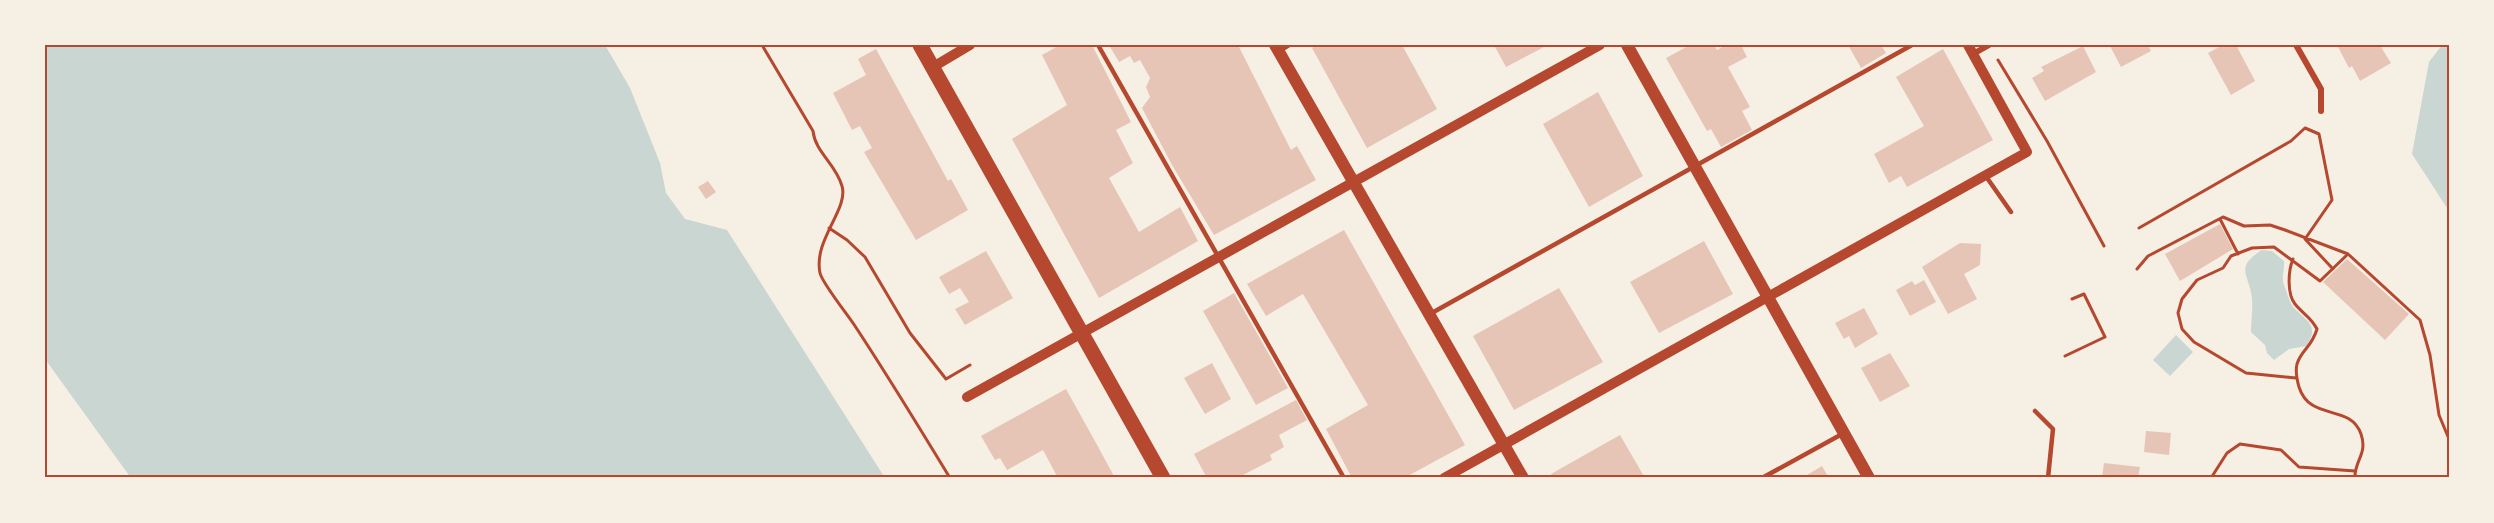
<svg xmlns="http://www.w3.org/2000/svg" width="2494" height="523" font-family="Arial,sans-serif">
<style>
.water{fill:#c9d6d2}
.building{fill:#e6c5b7}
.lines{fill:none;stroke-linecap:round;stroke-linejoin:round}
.path{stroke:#b5482f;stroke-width:3}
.service{stroke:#b5482f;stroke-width:4.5}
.minor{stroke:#b5482f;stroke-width:6}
.tertiary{stroke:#b5482f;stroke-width:10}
.secondary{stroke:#b5482f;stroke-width:12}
.primary{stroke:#b5482f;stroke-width:15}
.neatline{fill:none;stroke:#b5482f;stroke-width:2}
</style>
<rect width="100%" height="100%" fill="#f6efe4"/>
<path class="water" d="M45,45H605L630,88L660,163L666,193L685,219L727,230L885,478H131L45,359Z
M2442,45H2449V211L2412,154L2429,62Z
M2262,250L2272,251L2284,261C2285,268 2281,278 2284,285C2286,290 2290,303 2293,307C2305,320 2321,325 2306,346L2289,349L2274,360L2267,353L2265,345L2251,332C2251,321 2253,309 2252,299C2250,275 2233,268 2262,250Z
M2176,335L2193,352L2170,376L2153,360Z"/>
<path class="building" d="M1060,45H1092L1131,122L1116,130L1133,163L1109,178L1139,232L1180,207L1198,241L1099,298L1012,139L1067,105L1042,55Z
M1109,45H1238L1291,150L1297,146L1316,180L1214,235L1172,165L1142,108L1150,97L1146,87L1150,78L1140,60L1134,63L1130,56L1119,62Z
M1317,45H1402L1437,109L1367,148L1312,48Z
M1494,45H1543L1544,47L1506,67Z
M1690,45H1714L1717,50L1726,45H1741L1747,57L1728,67L1750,107L1742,111L1752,130L1721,147L1711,129L1707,131L1666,58Z
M1848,45H1881L1886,53L1861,68Z
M2148,45L2151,51L2121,67L2110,46Z
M2223,45H2236L2255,81L2231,95L2208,53Z
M2337,45H2384L2381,47L2391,63L2360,81L2352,66L2349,68Z
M2083,46L2096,72L2045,101L2032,78L2044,71L2041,67Z
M876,49L948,181L951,179L968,210L916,240L864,152L872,148L860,126L852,130L833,93L866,75L858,59Z
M1943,49L1993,140L1907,187L1901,176L1889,183L1874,154L1924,126L1896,77Z
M1598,92L1643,176L1589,207L1543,124Z
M708,181L716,192L706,199L698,187Z
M2220,224L2233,249L2180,281L2165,254Z
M1344,230L1465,445L1404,478H1352L1326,429L1368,405L1303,294L1266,316L1247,284Z
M1704,241L1733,294L1659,333L1630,282Z
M1960,243L1981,244L1980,265L1964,274L1977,299L1948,314L1922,267Z
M986,251L1013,298L965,325L955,309L969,302L960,288L949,294L939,277Z
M2347,259L2409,314L2385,340L2323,282Z
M1924,280L1936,302L1910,316L1896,290L1912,281L1915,285Z
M1559,288L1603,362L1514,410L1473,336Z
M1234,293L1288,388L1256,405L1203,311Z
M1864,308L1878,334L1855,348L1849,336L1844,339L1835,323Z
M1890,353L1910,386L1880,402L1861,368Z
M1212,363L1231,399L1205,414L1184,378Z
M1066,389L1096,443L1115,478H1058L1043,450L1007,470L1000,458L995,460L981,436Z
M1296,400L1307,420L1279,435L1284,447L1270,455L1272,460L1237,478H1207L1194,454Z
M2146,431L2171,433L2169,455L2144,452Z
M1620,435L1645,478H1554L1551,474Z
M2104,463L2140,467L2138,478H2102Z
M1822,466L1829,478H1802Z"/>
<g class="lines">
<path class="path" d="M762,45L813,131C815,152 836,164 842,186C849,209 813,240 820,273C822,283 848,315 855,326C888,376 919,427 950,478
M1998,60L2047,141L2104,246
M2220,219L2238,254
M829,228L847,240L865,257L910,333L946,379L970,365
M2139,228L2291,141L2305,128L2319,134L2332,200L2305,239L2333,269
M2293,259C2288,271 2287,294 2295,304C2303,314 2311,317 2317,329C2312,347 2301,350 2297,364C2295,372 2297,380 2299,387C2310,422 2350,403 2361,434C2368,454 2354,461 2355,478
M2137,269L2148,256L2223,217L2244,226L2270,225L2285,230L2348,254L2420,320L2430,355L2439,415L2449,439
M2065,356L2105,337L2084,294L2072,299
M2296,378L2246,373L2194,342L2182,329L2178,313L2182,299L2197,280L2223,268L2231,256L2252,248L2274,247L2320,281L2348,254
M2211,478L2227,453L2240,444L2281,450L2299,467L2355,471"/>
<path class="service" d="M1098,45L1344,478
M1281,50L1289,45
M1985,175L2011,212
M1430,314L1912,45
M2035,411L2053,429L2048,478
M1762,478L1844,433"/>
<path class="minor" d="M2296,45L2321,89V111
M1973,54L1989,45"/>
<path class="tertiary" d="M933,67L970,45
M967,397L1600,45
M1444,478L2027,152L1968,45"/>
<path class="secondary" d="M1275,45L1523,478
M1627,45L1869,478"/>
<path class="primary" d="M920,45L1163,478"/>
</g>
<rect width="2494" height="523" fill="none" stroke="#f6efe4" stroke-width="93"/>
<rect x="46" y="46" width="2402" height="430" class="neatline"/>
</svg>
